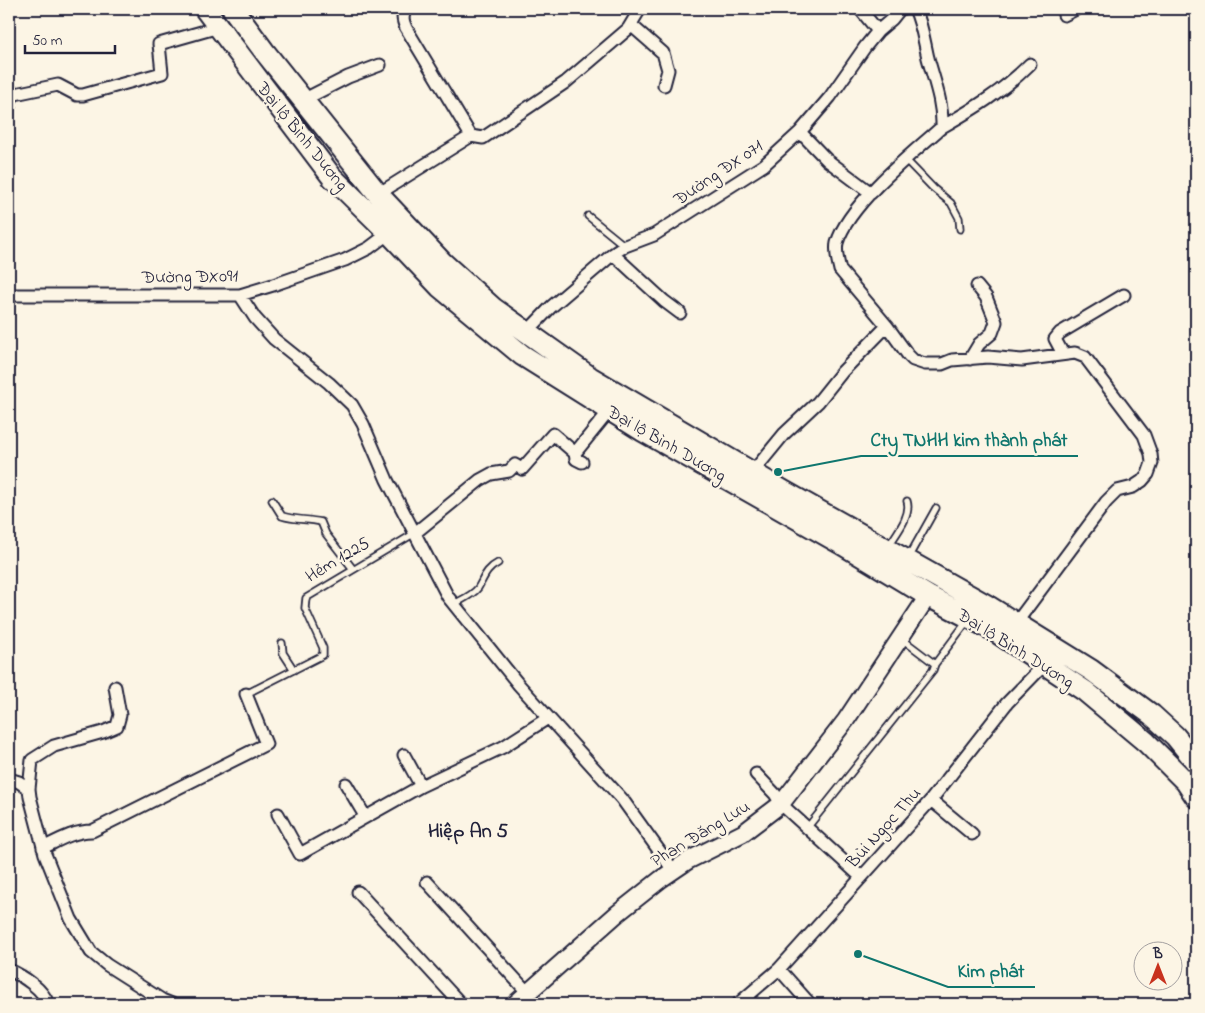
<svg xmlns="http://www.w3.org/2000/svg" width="1205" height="1013" font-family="'Indie Flower',sans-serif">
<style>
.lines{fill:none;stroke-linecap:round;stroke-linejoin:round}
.lane-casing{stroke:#22223b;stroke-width:9}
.street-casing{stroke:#22223b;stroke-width:15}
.secondary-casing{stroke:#22223b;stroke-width:20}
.highway-casing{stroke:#22223b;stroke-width:24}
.lane{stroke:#fcf5e5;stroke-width:5.5}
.street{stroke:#fcf5e5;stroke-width:11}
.secondary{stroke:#fcf5e5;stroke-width:16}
.highway{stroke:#fcf5e5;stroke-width:20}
.labels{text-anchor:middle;stroke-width:5;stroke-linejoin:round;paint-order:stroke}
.street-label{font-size:18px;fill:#22223b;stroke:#fcf5e5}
.quarter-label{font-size:20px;font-weight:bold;fill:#22223b;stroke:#fcf5e5}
.leader{fill:none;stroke:#0f766e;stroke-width:2}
.callout-dot{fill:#0f766e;stroke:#fcf5e5;stroke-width:2}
.callout-label{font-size:19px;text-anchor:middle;font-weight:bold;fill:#0f766e;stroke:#fcf5e5;stroke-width:5;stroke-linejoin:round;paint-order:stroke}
</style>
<rect width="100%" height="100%" fill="#fcf5e5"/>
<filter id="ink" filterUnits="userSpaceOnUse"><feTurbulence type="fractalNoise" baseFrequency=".02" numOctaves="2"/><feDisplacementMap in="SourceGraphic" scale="10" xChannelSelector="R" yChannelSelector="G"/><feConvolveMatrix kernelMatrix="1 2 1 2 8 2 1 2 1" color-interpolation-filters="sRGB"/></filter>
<g filter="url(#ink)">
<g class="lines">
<g class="lane-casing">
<path id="lane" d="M905,159L933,188L951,203L959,218L960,229
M588,216L625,246
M272,500L282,516C295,520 307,519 321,522L326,534L353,569
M888,547C895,535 912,516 907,501
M908,558L936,508
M454,604C461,600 473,595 478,588C484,578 486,569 498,563
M282,643L283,653L294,670
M935,664L968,620
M246,694L323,655V648L305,608L306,598L415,533
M807,828L933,670L935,664L902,639"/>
</g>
<g class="street-casing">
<path id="street" d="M407,9C401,15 403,21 406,28L471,136
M860,9L878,31
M915,9C922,24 924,41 928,58C934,80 943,103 942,127C912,153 848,205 837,243C835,252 838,261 840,270L887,326L908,355L913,360L925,364H942L952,360L988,357L1022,360L1075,353L1085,357L1144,435L1151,454L1152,463L1148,474L1142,481L1133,487L1117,491L1106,502L1016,623
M1064,15L1076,9
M631,25L663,53L668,70L664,85
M303,100L348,77L380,65
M9,107L10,99L15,94L58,85L77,95H83L162,73L159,44L219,27
M942,127C975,108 1003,91 1030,64
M800,132L827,160L871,193
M378,194L471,136L483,138L566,82L628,29L640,9
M613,254L664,301L680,313
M9,295H240L273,285L345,260L369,248L389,233
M240,295L255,318L274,339L329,383L352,405L363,424L387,480L448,597L519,685L622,799L673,870
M527,332L551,307L613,254L625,246L654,235L764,165L800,132L830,97L865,47L878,31L892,19L900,9
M1063,354L1055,339L1060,333L1124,295
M970,359L979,344L992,333L996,322L986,297L977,286
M575,453L610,410
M752,473L784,434L818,402L842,372L887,326
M415,533L480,480L491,474L509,471L515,465L522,469L553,434L575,453L576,459L582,462
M115,687L120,715L117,726L103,732L54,746L32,760L29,789L30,797L45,854L71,919L91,952L107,965L162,1000L172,1004
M404,755L421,786
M756,774L775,794L781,804L861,877
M9,779L19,782L29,789
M346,784L365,816
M931,800L972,834
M278,814L300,854L421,786L503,747L548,718
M43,848C59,840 74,831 92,831L266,744L246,694
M427,882L528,993
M358,892L461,1004
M779,969L810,1004
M9,970C23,976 43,989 48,1004
M738,1004L779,969L931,800L1007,703L1044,665"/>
</g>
<g class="secondary-casing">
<path id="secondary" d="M515,1004L618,913L661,879L689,860L743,833L781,804L846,720L928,596"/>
</g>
<g class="highway-casing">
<path id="highway" d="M205,9L332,177L389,233L440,287L522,355L643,431L840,543L928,596L993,630L1085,691L1146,742L1186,782L1196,797
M233,9L264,51L378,194L443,263L493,308L590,377L782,490L988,606L1091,670L1152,715L1175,736L1196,762"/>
</g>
<use href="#lane" class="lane"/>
<use href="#street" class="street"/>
<use href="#secondary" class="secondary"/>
<use href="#highway" class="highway"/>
</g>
</g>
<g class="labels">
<g class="street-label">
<text transform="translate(303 136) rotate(51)" y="6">Đại lộ Bình Dương</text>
<text transform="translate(718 172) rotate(-34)" y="6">Đường ĐX 071</text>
<text transform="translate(190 276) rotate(-1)" y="6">Đường ĐX091</text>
<text transform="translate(667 443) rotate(30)" y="6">Đại lộ Bình Dương</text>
<text transform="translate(337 559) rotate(-31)" y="6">Hẻm 1225</text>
<text transform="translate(1016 648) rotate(32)" y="6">Đại lộ Bình Dương</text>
<text transform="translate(883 827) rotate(-48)" y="6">Bùi Ngọc Thu</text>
<text transform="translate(700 833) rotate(-31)" y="6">Phan Đăng Lưu</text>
</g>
<g class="quarter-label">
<text x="468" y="837">Hiệp An 5</text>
</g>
</g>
<path class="leader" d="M778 472L861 456H1078M858 954L948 987H1035"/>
<g class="callout-dot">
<circle cx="778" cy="472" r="5"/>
<circle cx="858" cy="954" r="5"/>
</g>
<g class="callout-label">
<text x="969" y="446">Cty TNHH kim thành phát</text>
<text x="991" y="977">Kim phát</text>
</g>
<rect width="1205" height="1013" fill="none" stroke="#fcf5e5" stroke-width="30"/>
<rect x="15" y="15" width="1175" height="983" fill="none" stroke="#22223b" stroke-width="2" filter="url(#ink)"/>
<g transform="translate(1158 966)"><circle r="24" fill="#fcf5e5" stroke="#a5a1a1"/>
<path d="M0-4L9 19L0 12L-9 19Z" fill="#c8321e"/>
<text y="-8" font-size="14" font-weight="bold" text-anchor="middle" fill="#22223b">B</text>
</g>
<path d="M25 45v8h90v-8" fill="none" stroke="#22223b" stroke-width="2.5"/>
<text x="32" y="45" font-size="15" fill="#22223b" stroke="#fcf5e5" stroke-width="4" paint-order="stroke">50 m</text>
</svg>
